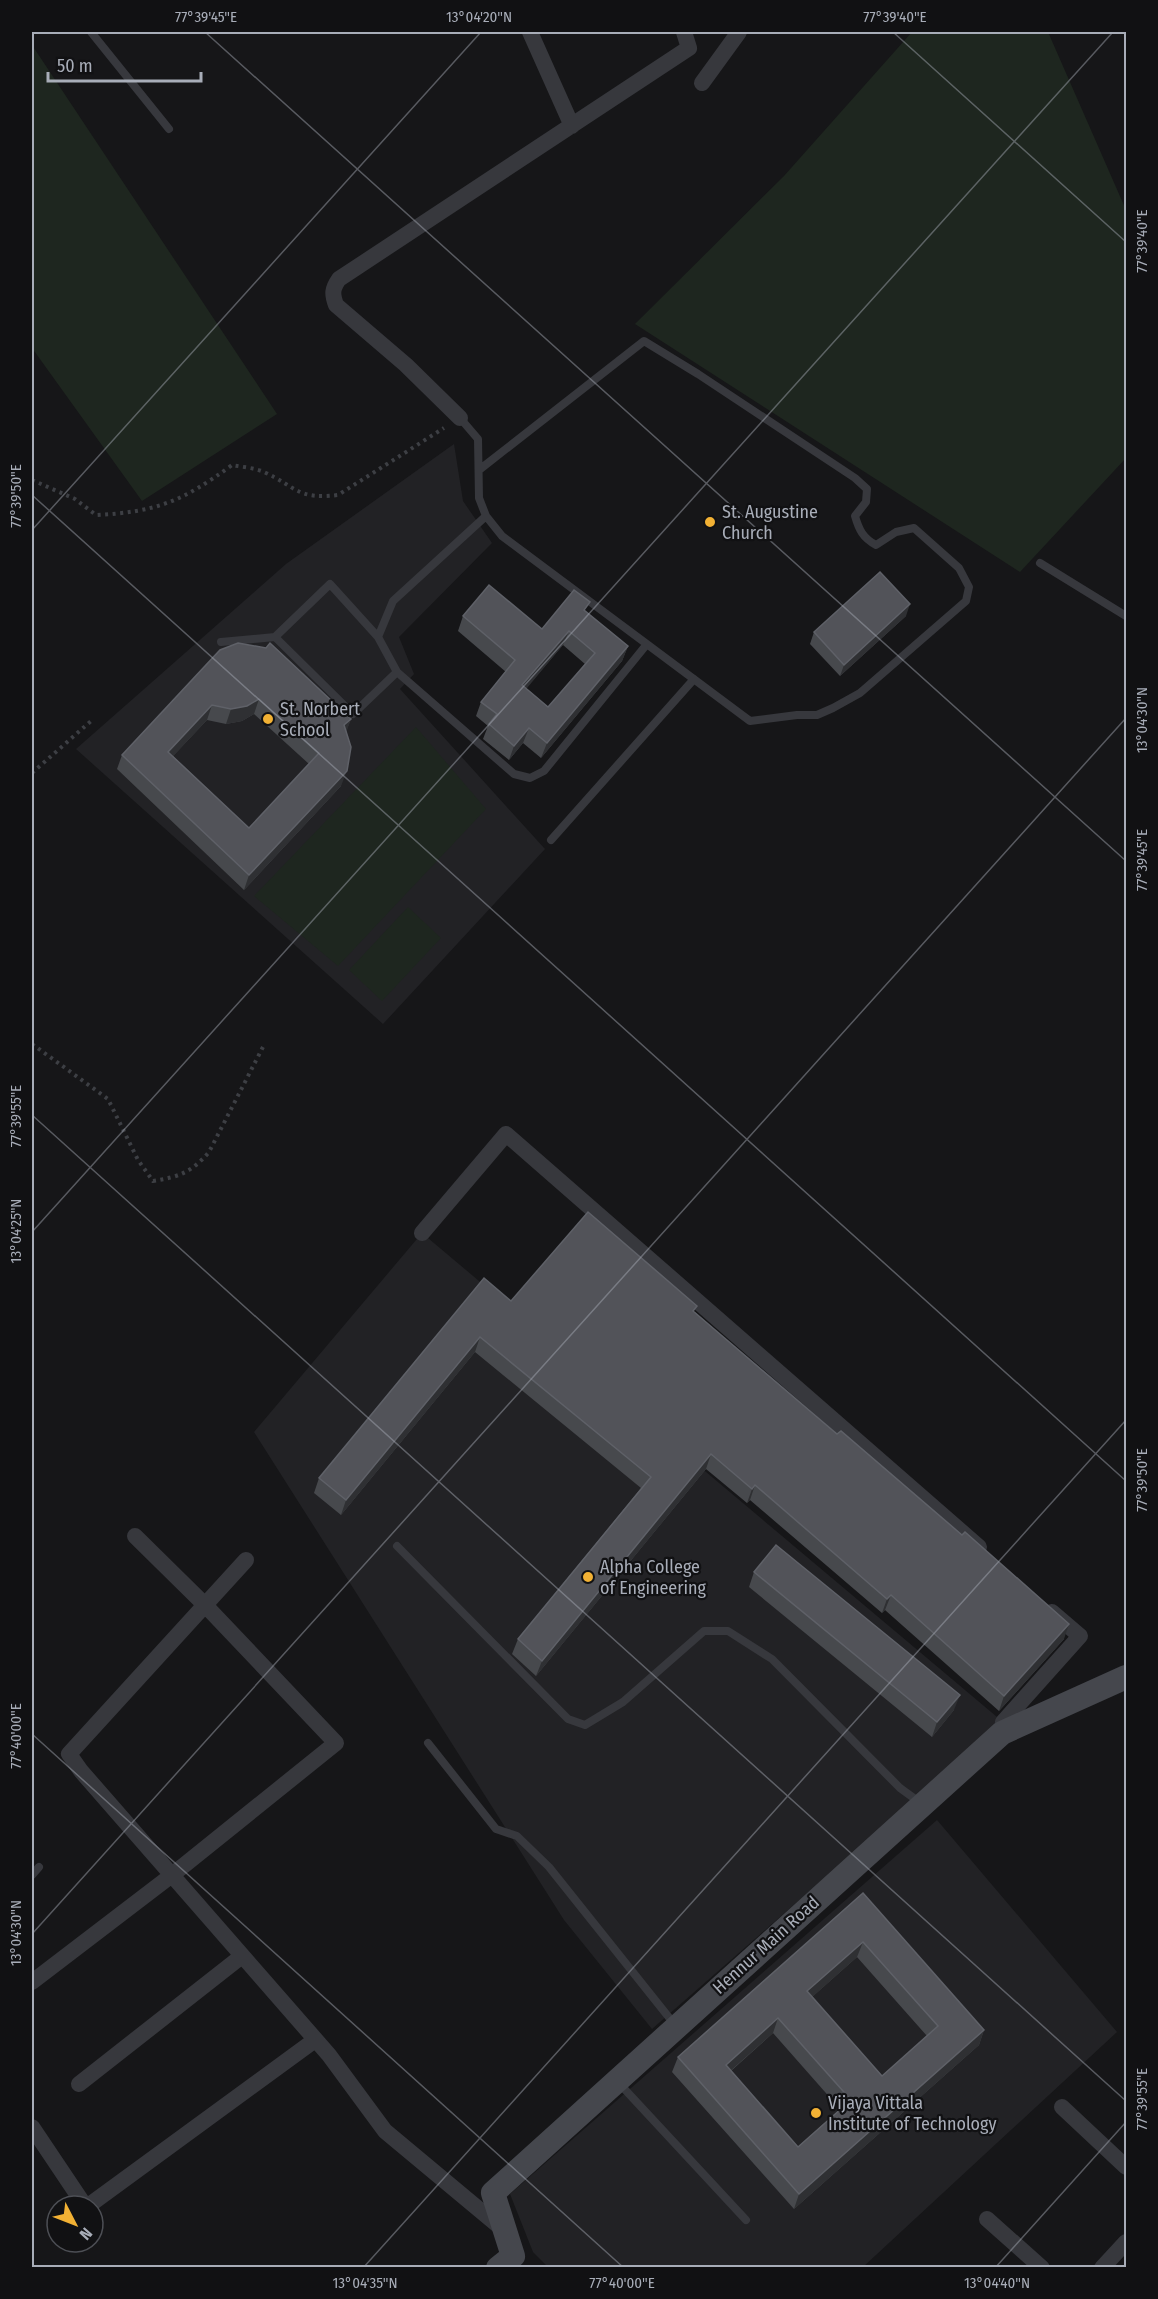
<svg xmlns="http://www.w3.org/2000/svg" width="1158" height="2299" font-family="'Fira Sans Condensed',sans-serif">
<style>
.built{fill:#222225}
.green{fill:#1e261f}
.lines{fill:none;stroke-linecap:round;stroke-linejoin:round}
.path{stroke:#3d3f44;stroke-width:4;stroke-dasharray:3 4.5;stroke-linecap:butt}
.lane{stroke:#37383d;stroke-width:8}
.street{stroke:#37383d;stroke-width:16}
.secondary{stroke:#45474d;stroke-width:24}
.wall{fill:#47494d;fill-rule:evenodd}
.shaded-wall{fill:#2f3033}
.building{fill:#525359;stroke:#5f6168;stroke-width:1.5;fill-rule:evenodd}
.ticks{fill:none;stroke:#a8adb8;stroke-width:1.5;stroke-opacity:0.45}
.poi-dot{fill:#f2b134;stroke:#111113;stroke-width:2}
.labels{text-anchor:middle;stroke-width:4.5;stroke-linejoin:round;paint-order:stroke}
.poi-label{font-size:18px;fill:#a8adb8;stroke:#111113;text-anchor:start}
.street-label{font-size:18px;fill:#a8adb8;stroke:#111113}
.neatline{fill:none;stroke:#a8adb8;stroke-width:2}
.ticks-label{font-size:15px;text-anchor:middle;fill:#a8adb8}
</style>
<rect width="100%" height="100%" fill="#161618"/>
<path class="built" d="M454,444L463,501L492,543L399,637L414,674L400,689L545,849L383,1024L76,749L286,564Z
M422,1233L1003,1722L652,2029L564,1920L254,1432Z
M937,1820L1117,2032L863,2267H548L533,2252L510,2194Z"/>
<path class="green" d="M912,32H1048L1126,210V458L1020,572L635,324L784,176Z
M32,45L277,414L142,501L32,348Z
M416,727L486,809L338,966L254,896Z
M408,907L441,938L382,1001L349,970Z"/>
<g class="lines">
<path class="path" d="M32,480L75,499L96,515C157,512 183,501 232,465C242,467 255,468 264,472C297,487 297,500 338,495L444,428
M32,773L91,721
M32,1044L108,1099L138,1160L153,1181C179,1177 192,1172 209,1152L264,1045"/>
<path class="lane" d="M91,32L169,129
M460,418L478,439L479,498L486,516L502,536L750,721L797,715H817L833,708L860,693L966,601L969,587L959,568L914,528L896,532L876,545C863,538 859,530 855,516L866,502L867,489L855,478L698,374L644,341L479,470
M486,516L393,601L378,637L397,672L514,774L530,778L544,771L647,644
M1040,563L1126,616
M275,637L330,584L378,637
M221,642L275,637L353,714L397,672
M551,840L694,679
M397,1546L568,1719L585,1725L623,1702L704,1631H728L772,1659L900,1788L922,1804
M428,1743L496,1829L517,1836L549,1867L675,2025
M32,1875L39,1867
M617,2081L746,2220"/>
<path class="street" d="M530,32L572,126
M702,83L739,32
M460,418L406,365L336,305C332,294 332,289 339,279L689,48L684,32
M422,1233L506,1134L979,1547
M246,1560L69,1754L81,1771L329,2055L385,2131L505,2231
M1002,1733L1003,1722L1080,1636L1052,1612
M32,1982L172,1875L336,1743L205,1605L135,1536
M79,2084L242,1956
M1062,2107L1126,2167
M32,2127L85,2206
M88,2206L315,2040
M987,2219L1042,2268
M1102,2268L1126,2242"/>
<path class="secondary" d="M498,2268L513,2256L493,2193L1002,1733L1126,1677"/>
</g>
<path class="wall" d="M586,612L628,646L622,661L541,758L523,743L509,760L483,739L488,726L476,716L481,702L506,672L458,631L463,616L542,629ZM563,645L585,664L548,707L526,688Z
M906,616L840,676L810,644L814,632Z
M266,648L351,719L346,731L341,786L244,890L117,769L122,755ZM254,714L309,764L249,828L173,756L207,720L226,724L242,721Z
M511,1301L695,1312L1064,1639L999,1711L885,1610L882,1613L750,1500L747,1503L706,1469L536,1676L512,1654L518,1639L641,1488L475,1352L341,1515L314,1493L319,1478Z
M754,1572L954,1710L932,1737L749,1587Z
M863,1893L984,2030L979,2045L794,2209L672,2072L678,2057ZM857,1957L927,2036L882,2076L812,1997ZM773,2033L840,2109L798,2147L731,2071Z"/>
<path class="shaded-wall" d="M910,604L906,616L840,676L844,665Z
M569,631L563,645L517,700L522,685Z
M628,646L622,661L541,758L547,743Z
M259,699L254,714L242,721L226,724L231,709Z
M212,705L207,720L163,767L168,752Z
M351,719L346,733L344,725Z
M529,728L523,743L509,760L514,746Z
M347,771L341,786L244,890L249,875Z
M480,1337L475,1352L341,1515L346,1500Z
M711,1454L706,1469L536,1676L542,1661Z
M755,1485L750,1500L747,1503L752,1489Z
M891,1595L885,1610L882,1613L887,1599Z
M1069,1624L1064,1639L999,1711L1004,1696Z
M960,1695L954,1710L932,1737L937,1722Z
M863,1942L857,1957L802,2006L807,1991Z
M778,2018L773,2033L720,2080L726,2065Z
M984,2030L979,2045L794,2209L799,2194Z"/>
<path class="building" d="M880,572L910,604L844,665L814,632Z
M489,585L542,629L574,590L590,602L584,610L628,646L547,743L529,728L514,746L489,724L497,714L481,702L515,660L463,616ZM569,631L595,653L548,707L522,685Z
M238,643L266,648L270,643L351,719L344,725L351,747L347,771L249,875L122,755L220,650ZM259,699L319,753L249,828L168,752L212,705L231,709L247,706Z
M588,1212L697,1306L693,1311L837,1434L841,1431L962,1535L965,1532L1069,1624L1004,1696L891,1595L887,1599L755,1485L752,1489L711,1454L542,1661L518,1639L651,1477L480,1337L346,1500L319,1478L484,1278L511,1301Z
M776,1545L960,1695L937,1722L754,1572Z
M863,1893L984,2030L799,2194L678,2057ZM863,1942L938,2026L882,2076L807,1991ZM778,2018L851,2100L798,2147L726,2065Z"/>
<path class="ticks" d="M205,32L1126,861M893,32L1126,242M32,495L1126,1481M32,530L481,32M32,1115L1126,2101M32,1232L1113,32M32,1734L624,2268M32,1934L1126,718M363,2268L1126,1420M995,2268L1126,2122"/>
<g class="poi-dot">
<circle cx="710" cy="522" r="6"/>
<circle cx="268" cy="719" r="6"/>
<circle cx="588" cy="1577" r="6"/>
<circle cx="816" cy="2113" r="6"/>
</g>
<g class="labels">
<g class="poi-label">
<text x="722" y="518">St. Augustine<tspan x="722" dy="21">Church</tspan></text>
<text x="280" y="715">St. Norbert<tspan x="280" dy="21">School</tspan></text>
<text x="600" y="1573">Alpha College<tspan x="600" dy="21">of Engineering</tspan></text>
<text x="828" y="2109">Vijaya Vittala<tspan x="828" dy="21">Institute of Technology</tspan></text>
</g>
<g class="street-label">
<text transform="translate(766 1945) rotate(-42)" y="6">Hennur Main Road</text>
</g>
</g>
<rect width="1158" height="2299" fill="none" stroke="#111113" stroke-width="66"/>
<g transform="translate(75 2224) rotate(132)"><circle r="28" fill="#111113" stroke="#4d4f55" stroke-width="1.5"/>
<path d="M0-4.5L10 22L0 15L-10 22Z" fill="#f2b134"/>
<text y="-9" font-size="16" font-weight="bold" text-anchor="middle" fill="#a8adb8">N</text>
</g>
<path d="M48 72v9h153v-9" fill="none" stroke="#a8adb8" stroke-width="3"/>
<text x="57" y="72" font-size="18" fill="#a8adb8" stroke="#111113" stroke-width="4.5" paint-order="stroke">50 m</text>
<rect x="33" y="33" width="1092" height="2233" class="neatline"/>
<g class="ticks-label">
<text x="206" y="22">77°39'45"E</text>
<text x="479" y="22">13°04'20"N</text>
<text x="895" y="22">77°39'40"E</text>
<text transform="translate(1142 241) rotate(-90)" y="5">77°39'40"E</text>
<text transform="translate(16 496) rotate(-90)" y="5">77°39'50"E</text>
<text transform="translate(1142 720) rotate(-90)" y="5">13°04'30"N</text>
<text transform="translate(1142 860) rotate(-90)" y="5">77°39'45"E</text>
<text transform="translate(16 1116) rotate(-90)" y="5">77°39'55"E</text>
<text transform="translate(16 1231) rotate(-90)" y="5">13°04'25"N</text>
<text transform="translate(1142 1480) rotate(-90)" y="5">77°39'50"E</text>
<text transform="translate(16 1736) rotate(-90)" y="5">77°40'00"E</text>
<text transform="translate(16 1933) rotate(-90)" y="5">13°04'30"N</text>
<text transform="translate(1142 2099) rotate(-90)" y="5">77°39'55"E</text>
<text x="365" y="2288">13°04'35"N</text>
<text x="622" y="2288">77°40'00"E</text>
<text x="997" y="2288">13°04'40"N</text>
</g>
</svg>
